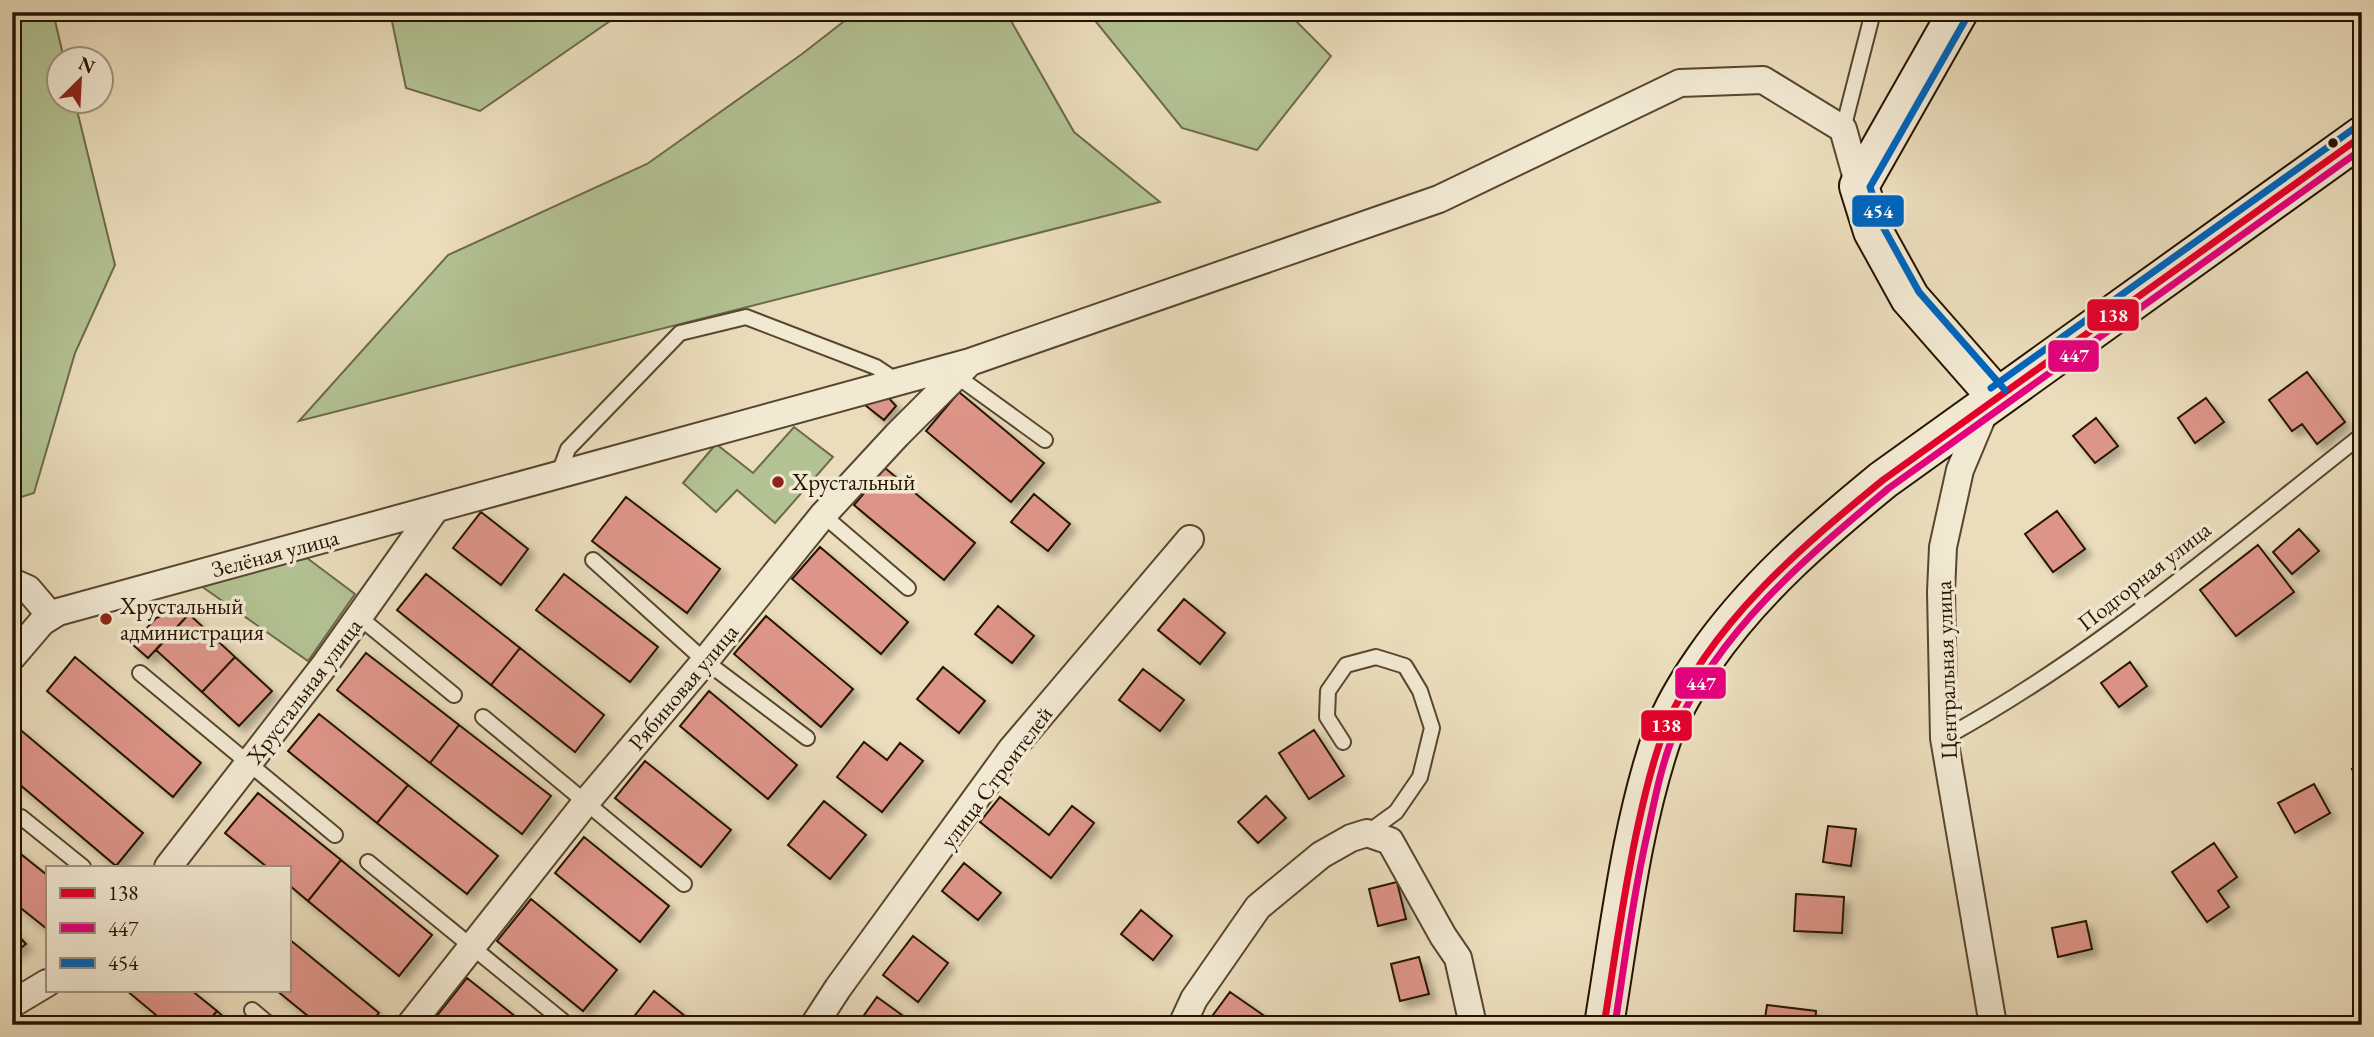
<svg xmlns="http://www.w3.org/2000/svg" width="2374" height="1037" font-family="'EB Garamond',serif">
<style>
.green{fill:#b3c293;stroke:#6c6a4a;stroke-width:2}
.building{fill:#de9589;stroke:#261300;stroke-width:2;filter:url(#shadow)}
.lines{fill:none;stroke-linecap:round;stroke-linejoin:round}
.lane-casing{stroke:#57462f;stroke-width:18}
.street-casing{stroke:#57462f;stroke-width:30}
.secondary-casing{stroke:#261300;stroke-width:42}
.lane{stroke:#f2e9d3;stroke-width:14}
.street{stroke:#f2e9d3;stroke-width:26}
.secondary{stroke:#f2e9d3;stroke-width:38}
.bus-1-casing{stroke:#f2e9d3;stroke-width:12}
.bus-2-casing{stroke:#f2e9d3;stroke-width:12}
.bus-3-casing{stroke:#f2e9d3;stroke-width:12}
.bus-1{stroke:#e4002b;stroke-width:7}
.bus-2{stroke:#e5007d;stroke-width:7}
.bus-3{stroke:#0065bd;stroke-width:7}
.bus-dot{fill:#261300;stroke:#f2e9d3;stroke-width:2.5}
.poi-dot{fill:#8f2418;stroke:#f2e9d3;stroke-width:2.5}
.labels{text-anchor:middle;stroke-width:7;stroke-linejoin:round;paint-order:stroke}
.poi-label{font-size:23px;fill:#261300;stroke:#f2e9d3;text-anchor:start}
.street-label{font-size:23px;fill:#261300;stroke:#f2e9d3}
.line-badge{stroke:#f2e9d3;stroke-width:2.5}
.badge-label{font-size:19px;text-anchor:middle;font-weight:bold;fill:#fff}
</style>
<defs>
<filter id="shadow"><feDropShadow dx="6" dy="6" stdDeviation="3.5" flood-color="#0004"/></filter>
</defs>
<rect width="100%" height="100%" fill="#ebddbc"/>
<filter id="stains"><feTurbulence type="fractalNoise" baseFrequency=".00286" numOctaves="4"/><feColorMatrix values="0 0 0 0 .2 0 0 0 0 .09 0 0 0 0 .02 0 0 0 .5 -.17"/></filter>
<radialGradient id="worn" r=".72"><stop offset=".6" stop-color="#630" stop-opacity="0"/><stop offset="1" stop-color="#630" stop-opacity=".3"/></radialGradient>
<path class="green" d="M12,12H53L64,59L60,60V102H75L115,265L75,353L34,493L12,500Z
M390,12H623L480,111L406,88Z
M856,12H1006L1074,132L1160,202L299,421L448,255L647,164L802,54Z
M1088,12H1287L1331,56L1257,150L1182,128Z
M794,427L833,457L775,523L737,490L716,512L683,483L716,444L753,473Z
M307,558L355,594L308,661L201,586Z"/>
<path class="building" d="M2307,372L2345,422L2317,444L2302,424L2292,431L2269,400Z
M959,392L1044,463L1011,502L926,431Z
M887,396L896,406L884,420L865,405Z
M2206,398L2224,422L2195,443L2178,418Z
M2096,418L2118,446L2095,463L2073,436Z
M885,468L975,543L944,580L854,505Z
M1034,494L1070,524L1048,551L1011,522Z
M626,497L720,569L687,613L592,541Z
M2057,511L2085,549L2053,572L2025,534Z
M481,512L528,549L501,585L453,548Z
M2299,529L2319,551L2292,574L2273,552Z
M2258,545L2294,592L2236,636L2200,590Z
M820,547L908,622L881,654L792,579Z
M426,574L520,648L491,685L397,610Z
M564,574L658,647L630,682L536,610Z
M1184,599L1225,633L1200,664L1158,630Z
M998,606L1034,636L1012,663L975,634Z
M181,608L189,614L148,658L132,644L156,618Z
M189,614L235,657L202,692L156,650Z
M766,616L853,689L821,727L734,654Z
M520,648L604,715L575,752L491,685Z
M366,653L459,725L430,763L337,690Z
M75,657L201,763L173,797L47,691Z
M235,657L272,691L239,726L202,692Z
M2130,662L2147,686L2119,707L2101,683Z
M943,667L985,701L959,733L917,699Z
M1143,669L1184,700L1160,731L1119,700Z
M709,691L797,765L768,799L680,726Z
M319,714L408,785L377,823L288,751Z
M459,725L551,796L522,834L430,763Z
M17,727L143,833L116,866L12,778V732Z
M1314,730L1344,776L1309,799L1279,753Z
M864,742L887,760L900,743L923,761L882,812L837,777Z
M645,761L731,830L701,867L615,798Z
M2362,763V784L2352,769Z
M2314,784L2330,813L2295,833L2278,803Z
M408,785L498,856L467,894L377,823Z
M258,793L341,860L308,901L289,885V867H267L225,833Z
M1266,796L1286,818L1258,843L1238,822Z
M1000,797L1049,835L1072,806L1094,823L1051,878L980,822Z
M824,801L866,835L830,879L788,845Z
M1828,826L1856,829L1851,866L1823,862Z
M584,837L669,906L640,942L555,873Z
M2214,843L2237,877L2218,891L2229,907L2207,922L2172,872Z
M12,847L47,875V929L12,901Z
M341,860L432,935L399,976L308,901Z
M964,863L1001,893L978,920L942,891Z
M1397,882L1406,919L1378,926L1369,889Z
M1796,894L1844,897L1842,933L1794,931Z
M531,899L617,970L583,1011L497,941Z
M1141,910L1172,936L1153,960L1121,934Z
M2086,921L2092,949L2058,957L2052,928Z
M12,929L26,944L12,955Z
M913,936L948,963L918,1002L883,975Z
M289,939L379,1013L369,1025H319L276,990H289Z
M1419,957L1429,994L1400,1001L1391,964Z
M467,978L526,1025H446L436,1017Z
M126,990H191L217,1011L205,1025H168Z
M654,991L691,1021L688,1025H639L632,1019Z
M1230,992L1273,1022L1272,1025H1227L1213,1015Z
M877,997L906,1018L901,1025H857Z
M1767,1005L1816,1011L1815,1025H1764Z
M217,1011L233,1025H205Z"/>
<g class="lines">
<g class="lane-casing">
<path id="lane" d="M1843,129L1873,12
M958,377L1045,440
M558,476L568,449L680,333L746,317L876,367L897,381
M823,515L908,588
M593,560L705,661L807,738
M359,617L454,695
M140,673L335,835
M483,717L684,884
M1944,738C2095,656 2227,541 2362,435
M1343,742L1327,717L1328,691L1346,665L1376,657L1405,666L1420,691L1432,728L1420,777L1396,812L1367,833
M21,817L83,867
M368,862L564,1022
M252,1010L270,1025"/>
</g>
<g class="street-casing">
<path id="street" d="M1986,408L1960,470L1943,547L1941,592L1944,738L1993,1025
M12,582L28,589L51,616
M12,657L42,622L58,612L970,362L1439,199L1680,83L1763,80L1843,129L1859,186
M168,867L324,666L434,511
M12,1004L47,983
M410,1025L587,801L705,661L823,515L897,435L970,362
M814,1025L838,988L1011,750L1190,539
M1182,1025L1194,999L1258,907L1321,855L1351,838L1367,833L1390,841L1443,936L1458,958L1473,1025"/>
</g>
<g class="secondary-casing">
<path id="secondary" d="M1958,12L1859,186L1873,231L1910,298L1997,397
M1604,1025C1620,929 1631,826 1663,734C1673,708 1688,683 1704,660C1753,589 1816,535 1883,480L2362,136"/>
</g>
<use href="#lane" class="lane"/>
<use href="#street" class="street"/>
<use href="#secondary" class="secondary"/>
<g class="bus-1-casing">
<path id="bus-1" d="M1604,1025C1615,957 1624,888 1639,821C1646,789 1654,755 1667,724C1711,623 1800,548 1883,480L2362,136"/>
</g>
<g class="bus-2-casing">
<path id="bus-2" d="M1615,1025C1625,958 1634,891 1649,826C1656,793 1663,759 1676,729C1719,630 1808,556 1889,488L2362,149"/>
</g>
<g class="bus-3-casing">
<path id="bus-3" d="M1967,17L1870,187L1883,227L1919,292L2005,390
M1991,388L2356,127"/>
</g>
<use href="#bus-1" class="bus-1"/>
<use href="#bus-2" class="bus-2"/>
<use href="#bus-3" class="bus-3"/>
</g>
<circle class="bus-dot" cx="2333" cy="143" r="6"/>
<g class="poi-dot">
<circle cx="778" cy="482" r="7"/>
<circle cx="106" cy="619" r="7"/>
</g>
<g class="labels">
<g class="poi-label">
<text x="792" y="490">Хрустальный</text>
<text x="120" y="614">Хрустальный<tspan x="120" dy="26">администрация</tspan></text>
</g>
<g class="street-label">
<text transform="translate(275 553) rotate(-15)" y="8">Зелёная улица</text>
<text transform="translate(2144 576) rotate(-38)" y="8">Подгорная улица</text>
<text transform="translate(1946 670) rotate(-92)" y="8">Центральная улица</text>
<text transform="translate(683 687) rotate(-50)" y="8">Рябиновая улица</text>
<text transform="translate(304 691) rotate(-53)" y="8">Хрустальная улица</text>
<text transform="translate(996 777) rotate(-53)" y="8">улица Строителей</text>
</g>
</g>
<g class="line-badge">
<rect x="1851" y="194" width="54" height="34" rx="7" fill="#0065bd"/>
<rect x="2086" y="298" width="54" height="34" rx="7" fill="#e4002b"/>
<rect x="2047" y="339" width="53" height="34" rx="7" fill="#e5007d"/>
<rect x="1674" y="666" width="53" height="34" rx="7" fill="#e5007d"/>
<rect x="1640" y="709" width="53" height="33" rx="7" fill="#e4002b"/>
</g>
<g class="badge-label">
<text x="1878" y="218">454</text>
<text x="2113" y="322">138</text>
<text x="2074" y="362">447</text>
<text x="1701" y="690">447</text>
<text x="1666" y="732">138</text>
</g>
<rect width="2374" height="1037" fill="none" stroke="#ebddbc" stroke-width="42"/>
<rect x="14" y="14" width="2346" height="1009" fill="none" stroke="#261300" stroke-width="3.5"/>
<rect x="21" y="21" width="2332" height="995" fill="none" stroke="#261300" stroke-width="2"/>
<rect x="46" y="866" width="245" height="126" fill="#f2e9d3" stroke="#a0937f" stroke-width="2"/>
<rect x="60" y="888" width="35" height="10" fill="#e4002b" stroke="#a0937f" stroke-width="2"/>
<text x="108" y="900" font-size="21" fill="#261300">138</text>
<rect x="60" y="923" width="35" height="10" fill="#e5007d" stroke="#a0937f" stroke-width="2"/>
<text x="108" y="936" font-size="21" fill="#261300">447</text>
<rect x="60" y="958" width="35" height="10" fill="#0065bd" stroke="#a0937f" stroke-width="2"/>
<text x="108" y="970" font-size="21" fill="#261300">454</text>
<g transform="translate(80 80) rotate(24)"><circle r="33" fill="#f2e9d3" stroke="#a0937f" stroke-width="2"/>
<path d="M0-5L12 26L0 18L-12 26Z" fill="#8f2418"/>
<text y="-10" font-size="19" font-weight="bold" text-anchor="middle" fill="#261300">N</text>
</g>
<rect width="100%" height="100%" filter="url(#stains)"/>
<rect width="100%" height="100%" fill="url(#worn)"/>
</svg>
